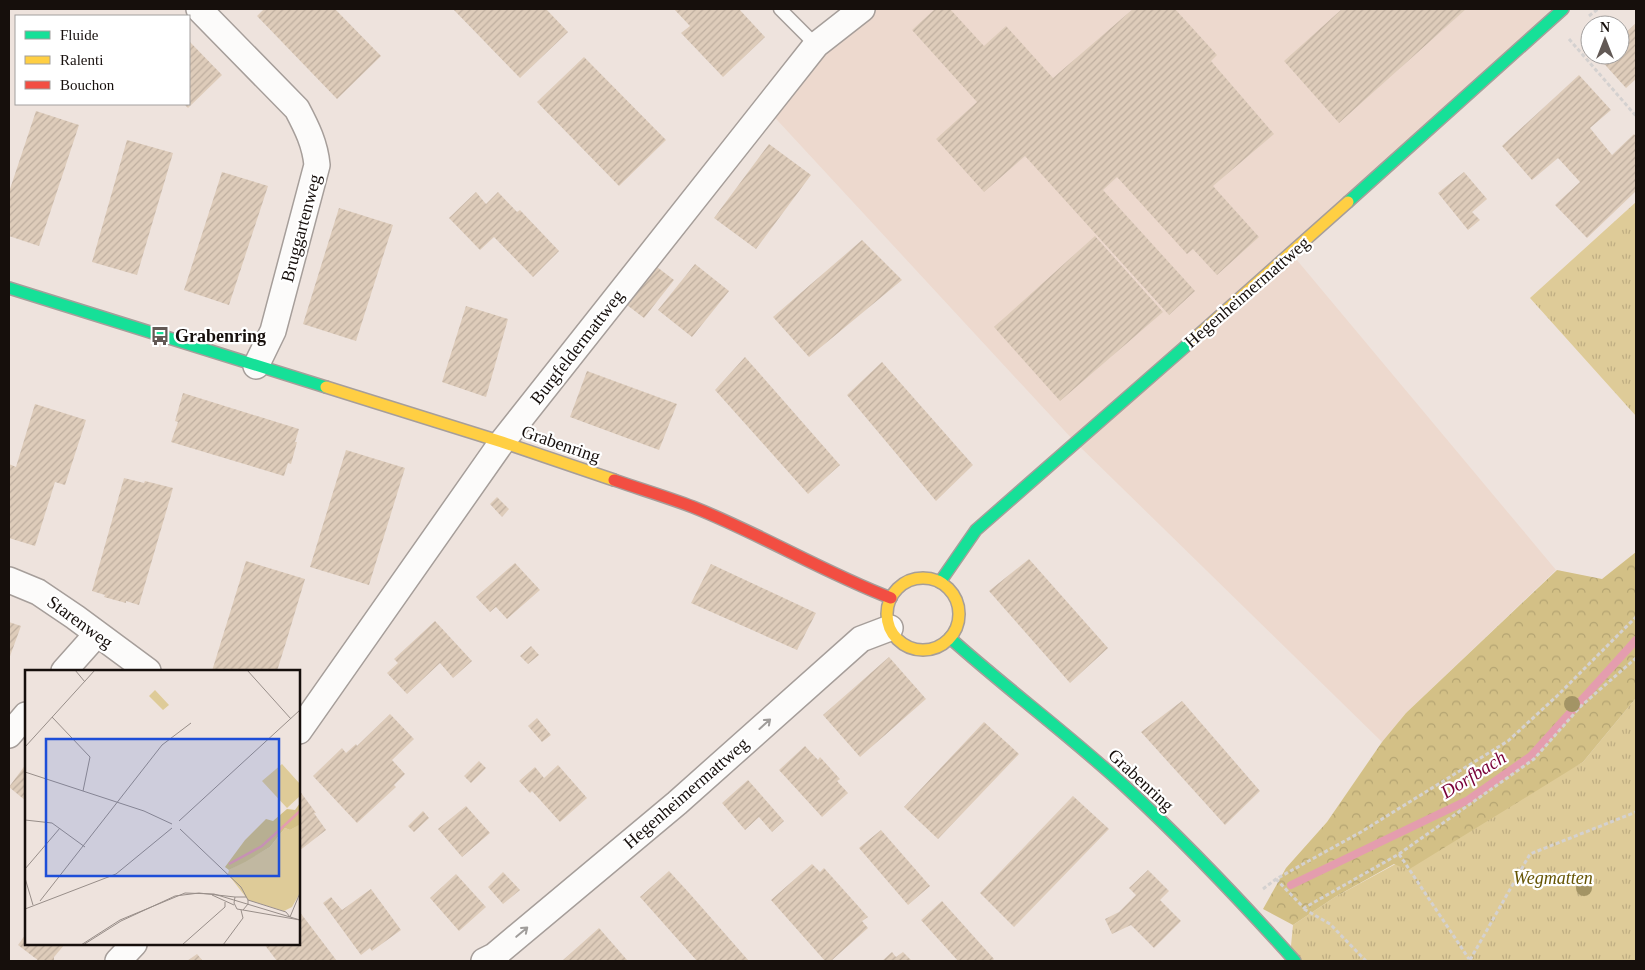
<svg xmlns="http://www.w3.org/2000/svg" width="1645" height="970" font-family="Georgia,serif">
<style>
.built{fill:#edd9ce}
.grass{fill:url(#grass-tufts)}
.forest{fill:url(#forest-crowns)}
.lines{fill:none;stroke-linecap:round;stroke-linejoin:round}
.stream{stroke:#e49dae;stroke-width:8}
.building{fill:url(#building-hatch)}
.lane-casing{stroke:#a69e9a;stroke-width:15}
.street-casing{stroke:#a69e9a;stroke-width:28}
.fast-casing{stroke:#a69e9a;stroke-width:14}
.slow-casing{stroke:#a69e9a;stroke-width:14}
.jam-casing{stroke:#a69e9a;stroke-width:14}
.path{stroke:#d4d1d0;stroke-width:3;stroke-dasharray:4 2.5;stroke-linecap:butt}
.lane{stroke:#fcfbfa;stroke-width:12}
.street{stroke:#fcfbfa;stroke-width:25}
.fast{stroke:#16e098;stroke-width:11}
.slow{stroke:#ffcf43;stroke-width:11}
.jam{stroke:#f24e42;stroke-width:11}
.tree{fill:#a39465}
.oneway{stroke:#a09d9b}
.labels{text-anchor:middle;stroke-width:4.5;stroke-linejoin:round;paint-order:stroke}
.street-label{font-size:18px;fill:#160f0c;stroke:#fff}
.poi-label{font-size:18px;font-weight:bold;fill:#160f0c;stroke:#fff;text-anchor:start}
.park-label{font-size:18px;font-style:italic;fill:#655403;stroke:#fff}
.water-label{font-size:19px;font-style:italic;fill:#790038;stroke:#fff}
.inset-river{fill:none;stroke:#e49dae;stroke-width:2.5}
.inset-road{fill:none;stroke:#988e89;stroke-width:1}
.view{fill:#1d4ed8;fill-opacity:0.15;stroke:#1d4ed8;stroke-width:2.5}
.inset-edge{fill:none;stroke:#160f0c;stroke-width:2.5}
</style>
<defs>
<pattern id="grass-tufts" width="24" height="20" patternUnits="userSpaceOnUse" patternTransform="scale(1.25)"><rect width="24" height="20" fill="#decb98"/><path d="M3 7l-1-3M5 7V3M7 7l1-3M15 17l-1-3M17 17v-4M19 17l1-3" fill="none" stroke="#bead82"/></pattern>
<pattern id="forest-crowns" width="20" height="18" patternUnits="userSpaceOnUse" patternTransform="scale(1.25)"><rect width="20" height="18" fill="#d3c086"/><path d="M2 6a3 3 0 1 1 6 0M12 15a3 3 0 1 1 6 0" fill="none" stroke="#b4a472"/></pattern>
<pattern id="building-hatch" width="6" height="6" patternUnits="userSpaceOnUse" patternTransform="scale(1.25)"><rect width="6" height="6" fill="#deccba"/><path d="M-1 1l2-2M0 6l6-6M5 7l2-2" fill="none" stroke="#beae9f"/></pattern>
</defs>
<rect width="100%" height="100%" fill="#eee3dd"/>
<path class="built" d="M862,9H1563L1291,253L1556,570L1406,713L1382,742L1075,442L766,108Z"/>
<path class="grass" d="M1636,202V416L1530,298Z
M1636,698V961H1295L1290,956L1293,925L1335,897L1583,762Z"/>
<path class="forest" d="M1636,552V698L1583,762L1408,870L1394,864L1335,897L1293,925L1263,909L1286,868L1327,822L1382,742L1406,713L1557,570L1602,579Z"/>
<g class="lines">
<path class="stream" d="M1291,885L1468,800L1531,756L1636,640"/>
</g>
<path class="building" d="M264,9H335L381,56L337,99L257,16Z
M453,9H546L568,32L520,78Z
M674,9H739L765,37L723,77L681,33L690,26Z
M935,9H950L984,46L1006,26L1053,78L1133,9H1175L1217,55L1211,61L1274,134L1213,186L1259,237L1217,275L1193,249L1187,254L1117,177L1103,190L1195,291L1169,315L1025,156L984,192L936,139L977,102L912,30Z
M1342,9H1466L1339,123L1284,61Z
M1636,23V79L1626,88L1598,57L1600,55H1620V38Z
M189,41L222,75L188,108L184,104H189Z
M584,57L666,140L619,186L537,102Z
M1579,75L1611,110L1590,128L1612,155L1634,134L1636,137V191L1587,238L1555,205L1580,182L1558,158L1532,180L1502,146Z
M36,111L79,125L39,246L9,236V192Z
M127,140L173,153L137,275L92,262Z
M769,144L811,175L756,249L714,218Z
M222,172L268,186L229,305L184,290Z
M1464,172L1487,199L1472,212L1480,220L1468,230L1438,193Z
M476,192L486,204L498,192L517,212L520,210L559,251L533,277L494,237L480,250L449,218Z
M339,208L393,225L356,341L303,324Z
M1095,236L1163,312L1060,401L994,327Z
M862,240L902,280L809,357L773,317Z
M695,264L729,291L692,337L658,310Z
M657,267L674,280L644,318L627,305Z
M466,306L508,319L486,397L442,382Z
M745,357L840,465L808,494L715,390Z
M882,362L973,465L936,501L847,395Z
M587,371L677,404L659,450L570,417Z
M183,393L299,429L295,442H297L291,464L288,463L284,476L171,442L178,422L175,421Z
M35,404L86,420L65,485L55,482L35,546L9,538V464L16,467Z
M346,450L405,468L369,585L310,567Z
M124,478L144,483L145,481L173,488L139,605L126,601V603L104,597L105,595L92,591Z
M497,497L509,509L502,517L490,504Z
M1029,559L1108,648L1070,683L989,591Z
M246,561L305,579L287,639L277,671H212Z
M515,563L540,590L507,619L496,607L490,612L476,597Z
M711,564L816,613L797,650L691,603Z
M435,621L472,661L453,678L440,663L407,694L387,673L398,663L394,659Z
M9,622L21,626L9,659Z
M531,646L539,655L528,664L520,656Z
M889,657L926,699L860,757L823,715Z
M1182,701L1260,791L1225,825L1141,732Z
M390,714L414,739L392,760L405,774L394,785L396,787L357,823L313,776L342,748L346,753L356,744L357,746Z
M537,718L551,735L542,742L528,726Z
M984,722L1019,754L938,839L904,807Z
M805,746L818,760L820,757L840,779L837,781L848,793L822,817L779,770Z
M479,761L486,768L471,783L464,776Z
M26,764V801L9,787Z
M558,765L587,798L560,822L532,791L530,793L519,781L535,767L544,778Z
M748,780L784,821L772,832L759,817L745,830L722,803Z
M299,790L316,813H314L326,830L299,851Z
M1073,796L1109,829L1014,927L980,893Z
M466,806L490,833L462,857L438,829Z
M423,811L429,818L414,832L408,826Z
M881,830L930,886L908,905L859,848Z
M812,864L820,872L824,868L868,917L862,921L868,928L831,961H825L771,900Z
M1148,870L1169,891L1160,900L1181,921L1154,948L1131,925L1112,934L1105,919L1119,912L1136,895L1129,888Z
M669,871L690,894L749,961H697L640,897Z
M503,872L520,890L503,904L488,887Z
M456,874L486,907L459,931L430,898Z
M371,889L401,930L372,951L370,948L361,955L323,903L331,897L342,910Z
M942,901L994,959L992,961H958L921,920Z
M299,911L337,961H277L264,944H299Z
M599,928L627,960L626,961H562Z
M26,934V944H65L54,957V961H39L18,945Z
M892,952L896,957L903,952L912,961H882Z
M197,954L203,961H187Z"/>
<g class="lines">
<g class="lane-casing">
<path id="lane" d="M780,9L816,45"/>
</g>
<g class="street-casing">
<path id="street" d="M199,9L297,109C307,128 315,144 317,165L273,331L256,366
M9,580L38,592L75,617L148,671
M64,671L97,634
M299,731L502,442L816,45L862,9
M9,735L26,715
M118,961L134,944
M484,961L494,956L677,803L861,639L890,628"/>
</g>
<g class="fast-casing">
<path id="fast" d="M1348,202L1563,9
M9,288L326,387
M940,582L976,530L1195,338
M950,638C1008,690 1072,737 1129,790C1187,844 1242,902 1295,961"/>
</g>
<g class="slow-casing">
<path id="slow" d="M1195,338L1348,202
M326,387L502,442L614,480
M887 614a36 36 0 1 1 72 0a36 36 0 1 1-72 0Z"/>
</g>
<g class="jam-casing">
<path id="jam" d="M614,480C640,489 667,497 693,507C761,534 823,572 891,598"/>
</g>
<path class="path" d="M1589,16L1598,9
M1569,39L1636,116
M1399,854L1469,959
M1276,879L1304,908L1399,854L1534,759L1581,706L1636,658
M1263,889L1276,879L1361,832L1508,741L1558,695L1636,617
M1304,909L1330,924L1366,961
M1470,960L1530,854L1636,812"/>
<use href="#lane" class="lane"/>
<use href="#street" class="street"/>
<use href="#fast" class="fast"/>
<use href="#slow" class="slow"/>
<use href="#jam" class="jam"/>
</g>
<g class="tree">
<circle cx="1572" cy="704" r="8"/>
<circle cx="1584" cy="888" r="8"/>
</g>
<defs><path id="oneway-shaft" d="M-6 0H5M1.5-3L5.5 0L1.5 3" fill="none" stroke-width="1.6" stroke-linecap="round" stroke-linejoin="round" transform="scale(1.25)"/></defs>
<g class="oneway">
<use href="#oneway-shaft" transform="translate(765 724) rotate(-42)"/>
<use href="#oneway-shaft" transform="translate(522 932) rotate(-40)"/>
</g>
<defs>
<g id="bus-bare" transform="scale(1.5)"><path d="M-5-6H5V4H4V6H2V4H-2V6H-4V4H-5ZM-3.5-4V0h7V-4ZM-3.5 1.2v1.5H-2V1.2ZM2 1.2v1.5H3.5V1.2Z" fill="#625955" stroke="#fff" stroke-width="2.5" paint-order="stroke"/></g>
</defs>
<g fill-rule="evenodd">
<use href="#bus-bare" x="160" y="336"/>
</g>
<g class="labels">
<g class="street-label">
<text transform="translate(301 228) rotate(-75)" y="6">Bruggartenweg</text>
<text transform="translate(1247 292) rotate(-41)" y="6">Hegenheimermattweg</text>
<text transform="translate(577 347) rotate(-52)" y="6">Burgfeldermattweg</text>
<text transform="translate(561 444) rotate(19)" y="6">Grabenring</text>
<text transform="translate(80 622) rotate(36)" y="6">Starenweg</text>
<text transform="translate(1141 780) rotate(43)" y="6">Grabenring</text>
<text transform="translate(686 793) rotate(-41)" y="6">Hegenheimermattweg</text>
</g>
<g class="poi-label">
<text x="175" y="342">Grabenring</text>
</g>
<g class="park-label">
<text x="1553" y="884">Wegmatten</text>
</g>
<g class="water-label">
<text transform="translate(1473 774) rotate(-32)" y="7">Dorfbach</text>
</g>
</g>
<g transform="translate(25 670)">
<rect width="275" height="275" fill="#eee3dd"/>
<path d="M130,20L144,35L138,40L124,26ZM257,94L275,114V126L262,138L237,111ZM275,154V223L267,237L259,241L223,230L203,204L204,200L245,177L260,158L265,160Z" fill="#decb98"/>
<path d="M275,133L274,155L265,160L260,158L245,177L220,192L204,200L200,197L220,170L241,149L248,151L262,139L270,140Z" fill="#d3c086"/>
<path class="inset-river" d="M204,194L237,176L275,141"/>
<path class="inset-road" d="M50,0L60,12M222,0L266,49M27,47L65,87L58,121M0,77L70,0M0,102L119,141L147,154M0,150L27,153L60,177M154,151L275,40M155,159L216,217L223,230V234L218,240L212,239L209,233L210,227H221M0,199L35,158M0,208L8,235M187,225L209,235M223,230L261,242L265,247M15,231L137,75L166,53M0,239L91,204L147,158M218,240L275,250M265,247L275,223M56,275L95,250L160,223L189,224L275,250M58,275L96,251L150,226L174,223L210,227M157,275L200,237V232M198,275L218,248L216,240"/>
<path class="view" d="M21,69H254V206H21Z"/>
<rect width="275" height="275" class="inset-edge"/>
</g>
<rect width="1645" height="970" fill="none" stroke="#160f0c" stroke-width="20"/>
<rect x="15" y="15" width="175" height="90" fill="#ffffff" stroke="#a29f9e"/>
<rect x="25" y="31" width="25" height="8" fill="#16e098" stroke="#a29f9e"/>
<text x="60" y="40" font-size="15" fill="#160f0c">Fluide</text>
<rect x="25" y="56" width="25" height="8" fill="#ffcf43" stroke="#a29f9e"/>
<text x="60" y="65" font-size="15" fill="#160f0c">Ralenti</text>
<rect x="25" y="81" width="25" height="8" fill="#f24e42" stroke="#a29f9e"/>
<text x="60" y="90" font-size="15" fill="#160f0c">Bouchon</text>
<g transform="translate(1605 40)"><circle r="24" fill="#ffffff" stroke="#a29f9e"/>
<path d="M0-4L9 19L0 12L-9 19Z" fill="#625955"/>
<text y="-8" font-size="14" font-weight="bold" text-anchor="middle" fill="#160f0c">N</text>
</g>
</svg>
